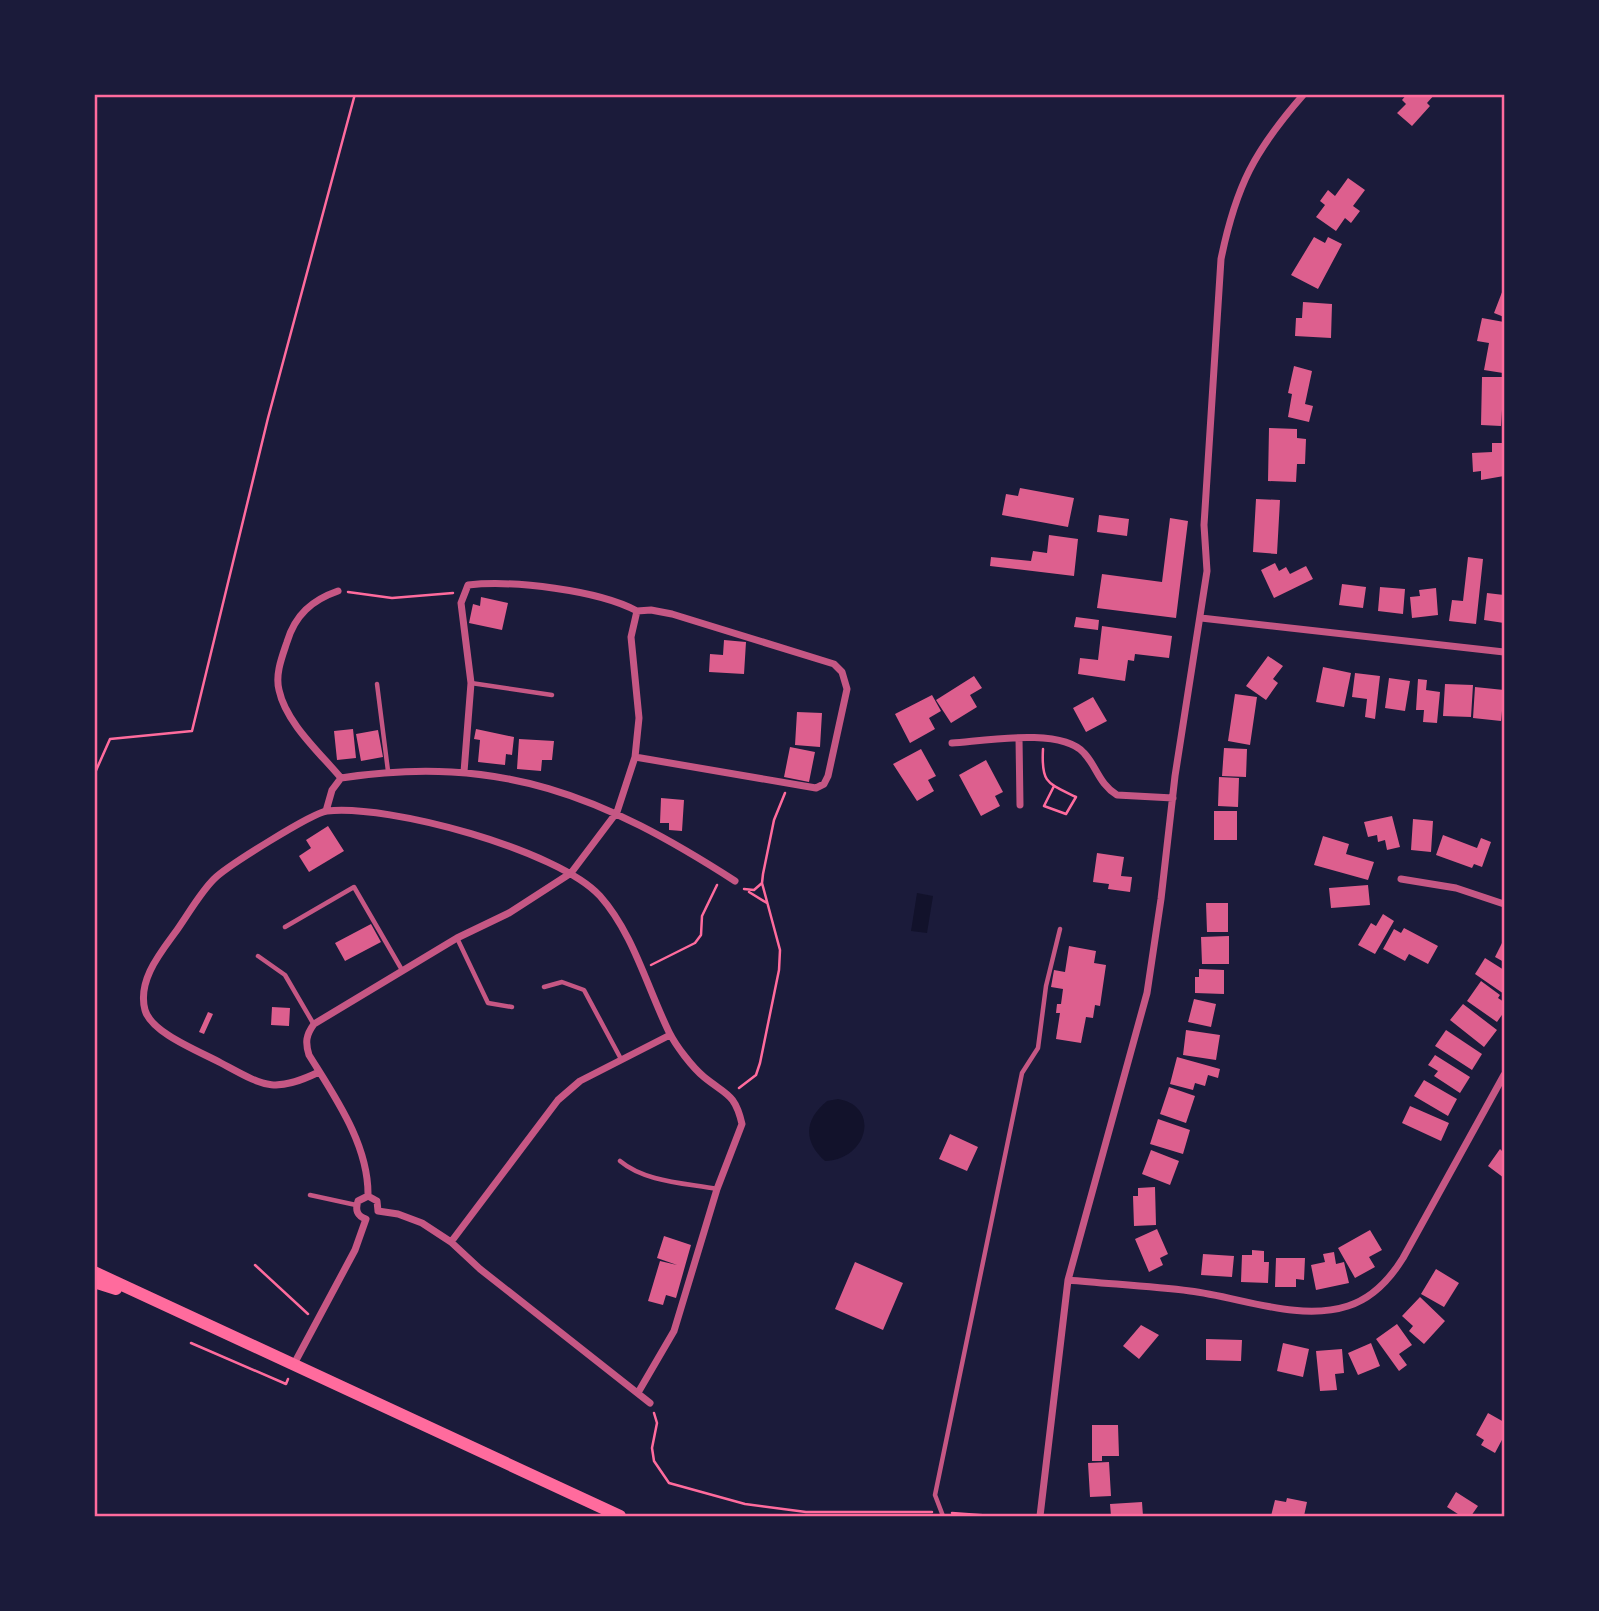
<svg xmlns="http://www.w3.org/2000/svg" width="1599" height="1611" font-family="'Fira Sans',sans-serif">
<style>
.water{fill:#12122b}
.building{fill:#dd5f8e}
.lines{fill:none;stroke-linecap:round;stroke-linejoin:round}
.path{stroke:#ff6b9d;stroke-width:2.5}
.service{stroke:#c65784;stroke-width:4.5}
.minor{stroke:#c65784;stroke-width:7}
.secondary{stroke:#ff6b9d;stroke-width:12}
.neatline{fill:none;stroke:#ff6b9d;stroke-width:2.5}
</style>
<rect width="100%" height="100%" fill="#1b1b3a"/>
<path class="water" d="M917,893L933,896L927,933L911,931Z
M838,1099C881,1106 868,1160 825,1161C803,1141 804,1120 827,1101Z"/>
<path class="building" d="M1407,94H1435L1427,103L1430,106L1412,126L1397,113L1406,104L1402,100Z
M1348,178L1365,190L1353,206L1360,211L1351,223L1345,218L1336,231L1316,217L1325,205L1320,201L1328,190L1335,196Z
M1314,237L1325,243L1328,237L1342,244L1318,289L1291,275Z
M1504,287V317L1494,313Z
M1303,302L1332,304L1331,338L1295,336L1296,318H1302Z
M1482,318L1504,322L1503,373L1484,370L1489,343L1477,341Z
M1294,366L1312,371L1305,404L1313,406L1309,422L1288,417L1292,394L1288,393Z
M1482,377H1504L1501,426L1481,425Z
M1269,428L1297,429V438L1306,439L1305,464H1297L1296,482L1268,481Z
M1492,443H1503L1504,476L1481,480V471L1473,472L1472,453L1492,452Z
M1020,488L1074,498L1068,527L1002,515L1006,494L1018,496Z
M1256,499L1280,500L1277,554L1253,552Z
M1099,515L1129,519L1127,536L1097,532Z
M1170,518L1188,521L1176,618L1097,608L1102,574L1162,582Z
M1049,535L1078,539L1074,576L990,566L991,557L1031,561L1033,551L1047,553Z
M1468,557L1483,559L1476,624L1449,621L1452,600L1463,601Z
M1275,563L1279,571L1286,567L1290,574L1306,566L1313,579L1274,598L1261,570Z
M1342,584L1366,587L1363,608L1339,605Z
M1380,587L1405,589L1403,614L1378,611Z
M1436,588L1438,615L1412,618L1410,597L1420,596L1419,590Z
M1487,593L1504,595V623L1484,620Z
M481,597L508,603L502,630L469,623L473,604L480,606Z
M1076,617L1099,620L1098,630L1074,627Z
M1102,626L1172,636L1169,658L1135,654L1134,661L1128,660L1125,681L1078,674L1080,658L1098,660Z
M724,640L746,642L744,674L709,672L710,654L723,655Z
M1268,656L1283,666L1273,679L1278,683L1266,700L1246,686Z
M1323,667L1351,673L1344,707L1316,702Z
M1355,673L1380,676L1375,719L1365,717L1367,699L1352,697Z
M974,676L982,688L970,695L977,707L951,723L936,700Z
M1389,678L1410,681L1405,711L1385,708Z
M1418,679L1427,680L1426,690L1440,692L1437,723L1423,722L1424,710H1416Z
M1445,684L1473,685L1471,717L1443,716Z
M1475,687L1504,690L1501,721L1473,718Z
M1235,694L1257,697L1250,745L1228,741Z
M932,695L941,711L929,718L935,729L910,743L895,714Z
M1093,697L1107,721L1086,732L1073,708Z
M797,712L822,713L820,747L795,745Z
M353,729L356,758L337,760L334,731Z
M476,729L514,737L512,755L506,754L505,765L478,762L480,740L474,739Z
M378,730L383,757L361,761L356,734Z
M519,739L554,741L552,760H542L541,771L517,769Z
M790,747L815,752L809,782L784,777Z
M1224,748L1247,749L1246,777L1222,776Z
M921,749L936,776L928,780L934,791L917,801L893,764Z
M986,760L1003,792L995,796L1000,806L981,816L959,775Z
M1219,777L1239,778L1238,807L1218,806Z
M661,798L684,800L682,831L669,830V823H660Z
M1214,811H1237V840H1214Z
M1392,816L1400,847L1387,850L1385,840L1378,842L1377,835L1368,837L1364,822Z
M1413,819L1433,821L1431,852L1411,850Z
M328,826L344,851L309,872L299,856L311,848L306,840Z
M1443,835L1477,848L1481,838L1491,842L1482,867L1474,864L1472,868L1436,855Z
M1323,836L1349,844L1346,854L1374,862L1368,880L1314,865Z
M1097,853L1124,857L1121,876L1132,877L1130,892L1108,889L1109,884L1093,882Z
M1368,885L1370,905L1331,908L1329,888Z
M1206,903H1228V932H1207Z
M1383,914L1394,921L1375,954L1358,945L1371,923L1376,926Z
M371,924L381,942L345,961L335,943Z
M1404,928L1438,946L1428,964L1409,954L1405,961L1383,949L1394,929L1401,933Z
M1229,936V964H1202L1201,937Z
M1504,939V962L1495,957Z
M1069,946L1096,951L1094,963L1106,965L1100,1006L1095,1005L1093,1018L1086,1017L1081,1043L1056,1039L1060,1013H1056L1057,1004H1061L1063,989L1051,987L1054,970L1065,972Z
M1485,958L1504,970V994L1475,974Z
M1199,969L1224,970V994L1195,993V977H1199Z
M1481,981L1500,995L1498,998L1504,1002V1012L1497,1022L1467,1001Z
M1194,999L1216,1004L1211,1027L1188,1022Z
M1463,1004L1497,1030L1484,1047L1450,1020Z
M272,1007L290,1008L289,1026L271,1025Z
M208,1012L213,1014L204,1034L199,1032Z
M1186,1030L1220,1035L1216,1060L1183,1055Z
M1446,1030L1482,1054L1472,1070L1435,1046Z
M1435,1055L1470,1077L1460,1093L1434,1076L1438,1071L1428,1065Z
M1177,1057L1220,1069L1218,1078L1208,1075L1205,1086L1195,1083L1193,1090L1170,1084Z
M1424,1080L1457,1099L1448,1116L1414,1096Z
M1169,1087L1195,1096L1186,1123L1160,1114Z
M1410,1106L1449,1123L1441,1141L1402,1123Z
M1158,1119L1190,1130L1183,1154L1150,1144Z
M950,1134L978,1147L967,1171L939,1159Z
M1500,1149L1504,1153V1178L1488,1166Z
M1151,1150L1179,1161L1170,1185L1142,1174Z
M1155,1187L1156,1225L1134,1226L1133,1196H1138V1188Z
M1157,1229L1168,1254L1160,1258L1163,1265L1149,1272L1135,1239Z
M1370,1230L1382,1250L1369,1257L1375,1267L1355,1278L1338,1248Z
M664,1236L691,1245L676,1298L666,1295L663,1305L648,1301L660,1261L677,1265L657,1258Z
M1252,1250L1264,1251V1262H1269L1268,1283L1241,1282L1242,1255H1252Z
M1334,1252L1336,1264L1344,1262L1349,1283L1316,1290L1311,1265L1325,1262L1323,1254Z
M1203,1254L1234,1256L1232,1277L1201,1275Z
M1276,1258H1305L1304,1280L1296,1279V1287H1275Z
M855,1262L903,1283L883,1330L835,1309Z
M1436,1269L1459,1283L1444,1307L1421,1294Z
M1420,1297L1445,1321L1424,1344L1409,1331L1413,1326L1402,1316Z
M1397,1324L1412,1345L1399,1354L1407,1365L1399,1371L1376,1339Z
M1141,1325L1159,1335L1139,1359L1123,1346Z
M1206,1339L1242,1340L1241,1361L1206,1360Z
M1283,1343L1309,1349L1303,1377L1277,1371Z
M1371,1343L1380,1366L1358,1375L1348,1353Z
M1342,1349L1344,1373L1335,1374L1337,1390L1320,1391L1316,1351Z
M1488,1413L1504,1422V1436L1495,1453L1481,1445L1484,1440L1476,1435Z
M1092,1425H1118L1119,1456H1102V1461H1092Z
M1109,1462L1111,1496L1090,1497L1088,1463Z
M1456,1492L1478,1506L1471,1516H1461L1447,1507Z
M1287,1498L1307,1502L1304,1516H1271L1275,1500L1286,1502Z
M1142,1502L1143,1516H1111L1110,1504Z"/>
<g class="lines">
<path class="path" d="M348,592L392,598L453,593
M1043,749C1041,783 1047,783 1076,797L1066,814L1044,806L1054,786
M94,775L110,739L192,731L268,418L355,94
M744,889L754,890L762,883
M749,892L767,903
M651,965L695,943L701,935L702,916L717,885
M739,1088L756,1075L760,1063L779,970L780,950L762,883L763,874L774,820L785,793
M255,1265L308,1314
M191,1343L286,1384L288,1379
M654,1413L657,1423L652,1448L654,1461L669,1483L745,1504L806,1512H932
M952,1513L993,1516"/>
<path class="service" d="M471,683L552,695
M377,684L388,771
M285,927L354,887L402,970
M457,938L488,1003L512,1007
M258,956L285,975L313,1023
M544,987L562,982L584,990L621,1059
M620,1161C645,1182 685,1183 717,1189
M310,1195L356,1205
M943,1516L935,1495L1022,1073L1038,1048L1046,986L1060,929"/>
<path class="minor" d="M338,591C312,600 295,615 287,642C282,657 275,674 279,690C286,723 320,753 341,778
M1201,618L1504,652
M1019,738L1020,805
M952,743C983,741 1061,727 1084,753C1097,767 1099,784 1117,795L1173,798
M635,757L816,788L824,784L828,776L847,689L842,672L834,664L672,614L651,610L637,611
M464,772L471,683L461,603L468,585C513,580 598,590 637,611
M326,811L332,790L341,778C501,754 603,796 735,881
M1401,879L1456,888L1504,904
M319,1072C273,1094 264,1086 221,1063C201,1052 151,1033 145,1010C137,980 161,952 177,930C189,913 200,893 214,879C227,866 312,813 327,811C389,804 558,850 600,896C633,933 647,987 669,1032C676,1046 692,1067 704,1077C726,1095 735,1093 742,1124L717,1189L674,1331L639,1391
M368,1196C369,1145 335,1097 309,1055C305,1042 306,1035 314,1024L457,938L509,913L571,873L617,812L635,757L639,718L631,637L637,611
M368,1196L377,1201L378,1211
M378,1211L398,1214L422,1223L451,1242L480,1269L650,1403
M366,1219C357,1216 355,1210 358,1201L368,1196
M451,1242L558,1100L580,1081L670,1035
M1068,1280C1109,1284 1150,1286 1190,1291C1240,1297 1299,1322 1348,1306C1373,1298 1390,1279 1403,1258L1504,1075
M294,1364L355,1250L366,1219
M1040,1516L1068,1280L1147,993L1161,899L1175,776L1207,571L1204,525L1221,259C1236,186 1254,151 1304,94"/>
<path class="secondary" d="M94,1272L620,1516
M94,1282L116,1289"/>
</g>
<rect width="1599" height="1611" fill="none" stroke="#1b1b3a" stroke-width="192"/>
<rect x="96" y="96" width="1407" height="1419" class="neatline"/>
</svg>
